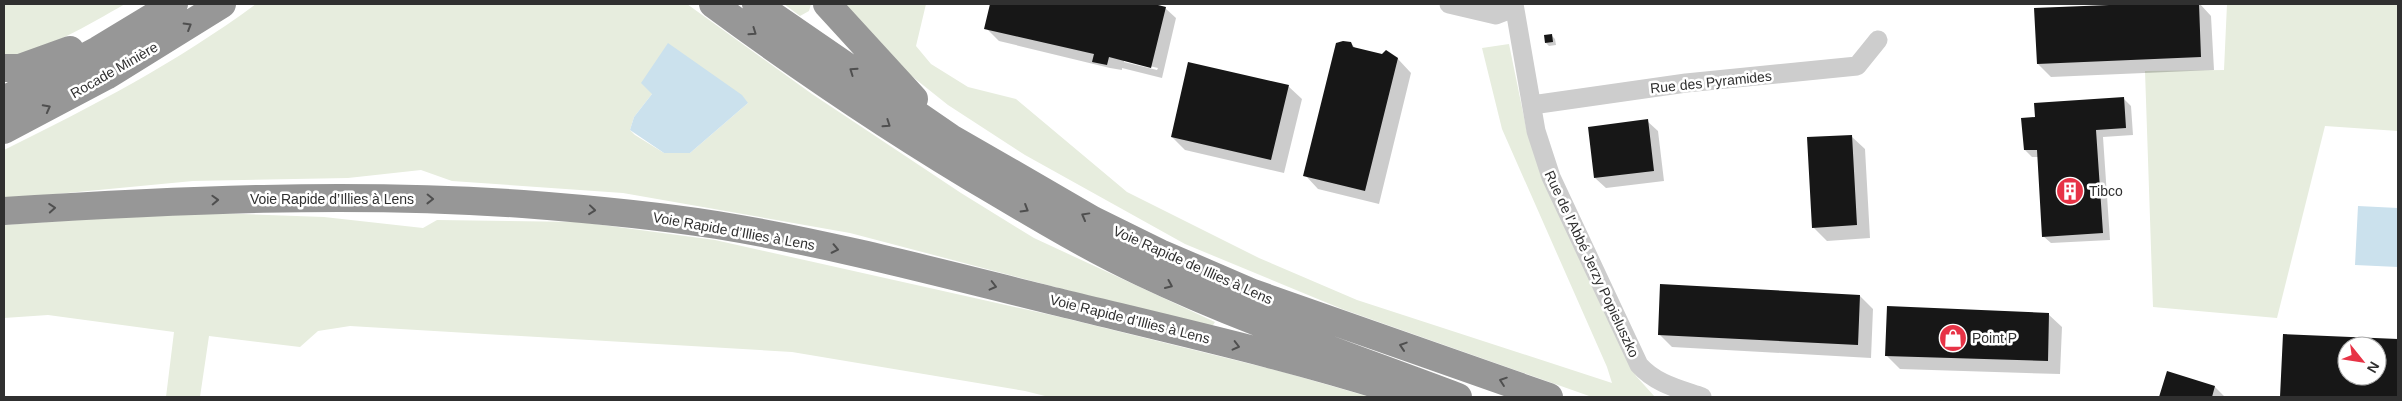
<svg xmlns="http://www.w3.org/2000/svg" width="2402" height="401" font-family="Helvetica,sans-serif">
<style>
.green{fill:#e7edde;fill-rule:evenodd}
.water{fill:#cbe1ed}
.shadow{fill:#0003;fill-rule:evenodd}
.building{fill:#171717;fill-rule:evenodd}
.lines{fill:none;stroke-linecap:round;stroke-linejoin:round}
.street{stroke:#cdcdcd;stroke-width:19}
.highway{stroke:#979797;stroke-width:28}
.oneway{stroke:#4f4f4f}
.labels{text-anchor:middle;stroke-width:5;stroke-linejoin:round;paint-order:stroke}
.street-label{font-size:14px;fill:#303030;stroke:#fff}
.poi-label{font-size:14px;fill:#303030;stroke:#fff;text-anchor:start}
</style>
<rect width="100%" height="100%" fill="#fff"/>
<path class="green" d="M4,4H125C86,26 49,49 4,59Z
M256,4H687L812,94L961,193L1034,238L1215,322L1213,325H1200L850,233L623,193L452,181L421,170L348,178L193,181L4,199V150C93,106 176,63 256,4ZM652,94L748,103L690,153H664L635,135L630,130L634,117Z
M784,4H811L809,11L800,16Z
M843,4H926L916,46L931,64L968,87L1016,99L1127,192L1259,258L1357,300L1612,383L1607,367L1502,129L1482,48L1509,44L1527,132L1627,359L1636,376L1655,397H1592L1342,309L1185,244L1025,155L948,105L899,66Z
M2227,4H2398V131L2325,126L2277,318L2153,307L2145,71L2224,70Z
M190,212L324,217L423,228L437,220L580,222L715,240L1060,317L1283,372L1370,397H1049L1025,391L792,352L350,326L318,331L300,347L209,336L200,397H166L174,332L48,315L4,318V225Z"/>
<path class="water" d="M668,43L742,95L748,103L690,153H664L630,130L634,117L652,94L641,83Z
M2358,206L2398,208V267L2355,265Z"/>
<path class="shadow" d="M991,4H1148L1165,8L1176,18L1162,78L1122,68V70L1110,68L999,41L986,28ZM1124,60L1158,68L1157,70L1124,62Z
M2164,4H2200L2211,16L2214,70L2051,77L2038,64L2036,9Z
M1551,35L1555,39L1556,45L1549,46L1546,43Z
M1351,43L1356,49L1398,59L1411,73L1379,204L1318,189L1305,175Z
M1288,86L1302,99L1284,173L1185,150L1172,137Z
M2124,99L2131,106L2133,135L2103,137L2110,240L2051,243L2043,236L2038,157H2032L2025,150L2036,119Z
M1647,121L1658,131L1664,181L1606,188L1595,178Z
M1851,136L1865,149L1870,238L1827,241L1813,227Z
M1860,296L1873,309L1871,358L1672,347L1659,334Z
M2048,314L2062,327L2060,374L1900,369L1887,356Z
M2284,335L2398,340V397H2281ZM2347,346H2377V376H2347Z
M2168,373L2215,387L2225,397H2161Z"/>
<path class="building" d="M990,4H1154L1166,7L1151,68L1109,57L1107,65L1092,62L1094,54L984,29Z
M2134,4H2199L2201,57L2037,64L2034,8Z
M1552,34L1553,42L1545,43L1544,35Z
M1343,41L1351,42L1353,47L1382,54L1386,50L1398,58L1365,191L1303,176L1336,43Z
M1188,62L1289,85L1271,160L1171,137Z
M2124,97L2126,128L2096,130L2103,233L2042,237L2037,150H2024L2021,118L2035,117L2034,103Z
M1648,119L1654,171L1594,178L1588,127Z
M1852,135L1857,225L1812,228L1807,137Z
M1660,284L1860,295L1858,345L1658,335Z
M1887,306L2049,313L2048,361L1885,356Z
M2283,334L2398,339V397H2280ZM2347,346H2377V376H2347Z
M2167,371L2215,386L2212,397H2159Z"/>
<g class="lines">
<path class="street" d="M1449,4L1496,15L1514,8
M1514,4L1536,131L1551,177L1639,365C1656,384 1679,389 1702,397
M1532,105L1686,83L1857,66L1878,40"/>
<path class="highway" d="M713,4C804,71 899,135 996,192C1043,220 1092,249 1141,272C1244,321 1352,357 1458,397
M756,4L951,138L1093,220L1160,253L1253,293L1549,397
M827,4L914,99
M4,68H20L70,50
M4,100L98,50L174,4
M4,130L106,76L222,4
M4,211C177,200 350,192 523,204C588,209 653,215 717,225C833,244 948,275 1062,303C1181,332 1301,359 1417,397"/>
</g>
<defs><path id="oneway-chevron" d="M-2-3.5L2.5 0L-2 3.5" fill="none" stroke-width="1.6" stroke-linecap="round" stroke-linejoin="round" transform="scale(1.25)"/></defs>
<g class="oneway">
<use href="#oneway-chevron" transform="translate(188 26) rotate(-31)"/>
<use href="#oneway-chevron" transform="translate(753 32) rotate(35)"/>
<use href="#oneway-chevron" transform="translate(853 71) rotate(-145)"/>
<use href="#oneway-chevron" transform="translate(47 108) rotate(-28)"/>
<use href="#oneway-chevron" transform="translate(887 124) rotate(34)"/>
<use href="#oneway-chevron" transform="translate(430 199) rotate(1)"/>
<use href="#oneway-chevron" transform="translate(215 200) rotate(-2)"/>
<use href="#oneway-chevron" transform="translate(52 208) rotate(-4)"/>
<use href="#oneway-chevron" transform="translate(1025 209) rotate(31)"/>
<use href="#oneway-chevron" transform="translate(592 210) rotate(6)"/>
<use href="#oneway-chevron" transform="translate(1085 216) rotate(-151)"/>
<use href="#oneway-chevron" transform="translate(835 249) rotate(12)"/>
<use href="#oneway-chevron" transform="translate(1169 285) rotate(24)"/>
<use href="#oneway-chevron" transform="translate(993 286) rotate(14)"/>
<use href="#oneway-chevron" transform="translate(1236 346) rotate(14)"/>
<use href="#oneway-chevron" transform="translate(1403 346) rotate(-162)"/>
<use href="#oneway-chevron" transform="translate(1503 381) rotate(-161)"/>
</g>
<defs>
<g id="building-disc" transform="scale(1.4375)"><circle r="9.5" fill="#e73346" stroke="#fff"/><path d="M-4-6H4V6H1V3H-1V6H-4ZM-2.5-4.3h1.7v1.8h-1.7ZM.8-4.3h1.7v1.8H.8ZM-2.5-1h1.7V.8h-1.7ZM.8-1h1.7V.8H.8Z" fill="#fff"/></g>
<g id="shop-disc" transform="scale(1.4375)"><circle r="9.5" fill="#e73346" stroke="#fff"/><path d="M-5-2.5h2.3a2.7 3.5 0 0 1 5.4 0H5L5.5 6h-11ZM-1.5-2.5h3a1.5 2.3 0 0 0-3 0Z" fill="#fff"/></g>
</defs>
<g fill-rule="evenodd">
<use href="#building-disc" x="2070" y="191"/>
<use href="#shop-disc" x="1953" y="338"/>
</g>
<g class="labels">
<g class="street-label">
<text transform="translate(114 70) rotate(-30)" y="5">Rocade Minière</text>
<text transform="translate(1711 82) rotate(-6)" y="5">Rue des Pyramides</text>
<text x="332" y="204">Voie Rapide d’Illies à Lens</text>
<text transform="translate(734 231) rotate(10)" y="5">Voie Rapide d’Illies à Lens</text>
<text transform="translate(1592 264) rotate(65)" y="5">Rue de l'Abbé Jerzy Popieluszko</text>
<text transform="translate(1193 265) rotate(24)" y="5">Voie Rapide de Illies à Lens</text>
<text transform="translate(1130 319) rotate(14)" y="5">Voie Rapide d’Illies à Lens</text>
</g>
<g class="poi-label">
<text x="2089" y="196">Tibco</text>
<text x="1972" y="343">Point P</text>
</g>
</g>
<rect width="2402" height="401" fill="none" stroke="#303030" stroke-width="10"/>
<g transform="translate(2362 361) rotate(120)"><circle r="24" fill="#ffffff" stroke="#acacac"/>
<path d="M0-4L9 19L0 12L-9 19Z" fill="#e73346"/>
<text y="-8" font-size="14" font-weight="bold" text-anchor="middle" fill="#303030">N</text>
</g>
</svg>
